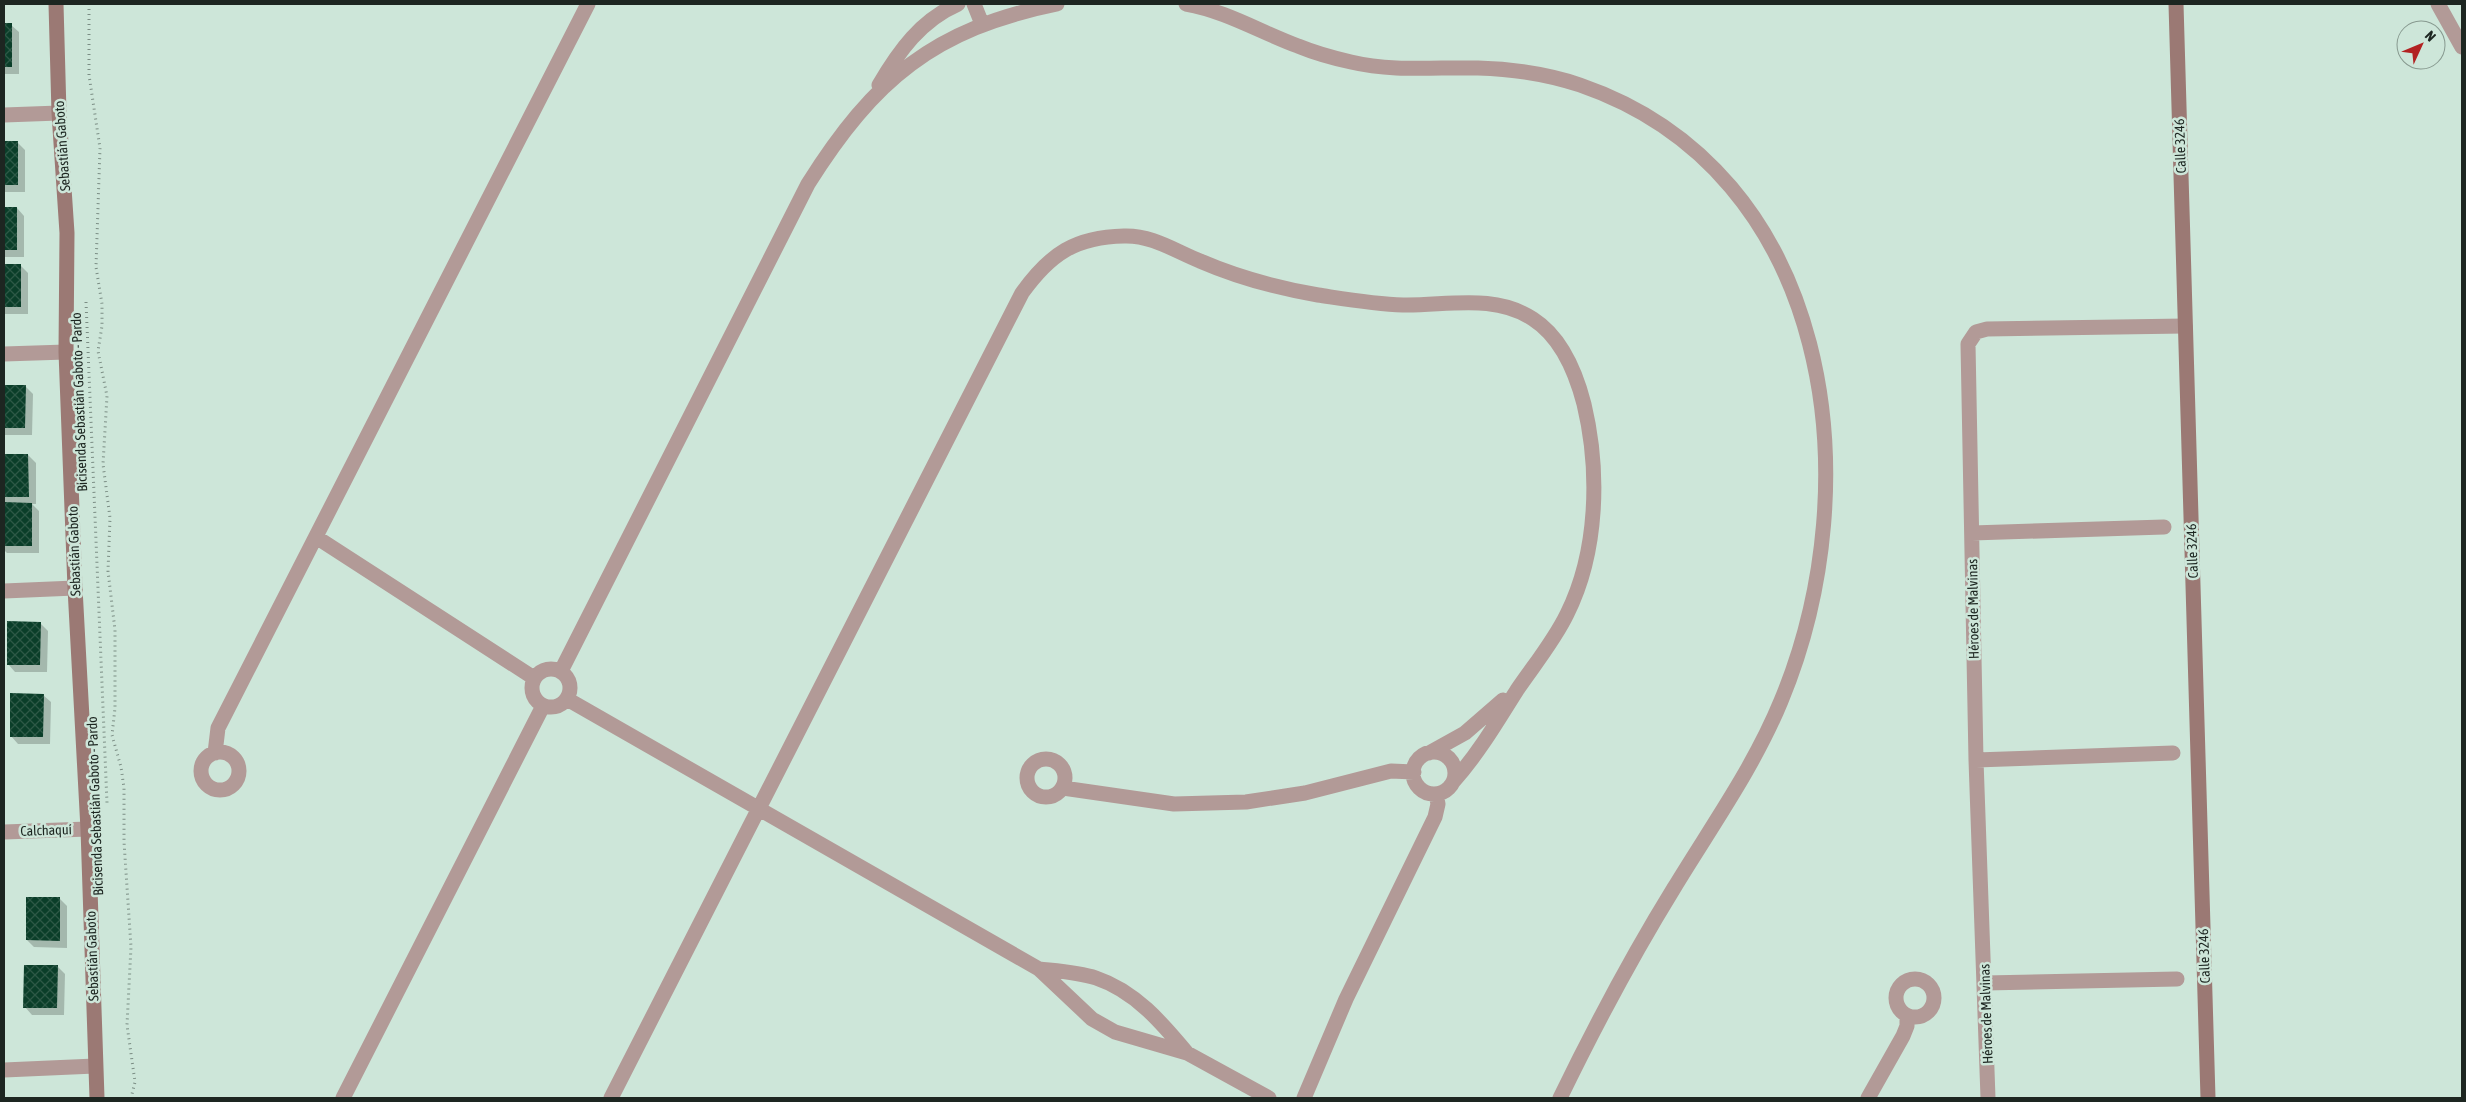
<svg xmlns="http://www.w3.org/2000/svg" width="2466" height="1102" font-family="'Asap Condensed',sans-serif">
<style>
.shadow{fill:#0003}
.building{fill:url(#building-cross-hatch)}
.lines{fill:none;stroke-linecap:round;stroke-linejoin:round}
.path{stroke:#7b8d84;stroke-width:3;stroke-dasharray:1 4;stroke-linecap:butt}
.street{stroke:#b29a97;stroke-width:15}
.secondary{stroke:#9b7974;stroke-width:15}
.labels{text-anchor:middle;stroke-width:5;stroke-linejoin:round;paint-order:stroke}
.street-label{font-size:14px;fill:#1d2621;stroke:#cde6d9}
</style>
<defs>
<pattern id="building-cross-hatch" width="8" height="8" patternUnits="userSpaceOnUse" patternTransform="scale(1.25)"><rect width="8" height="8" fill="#0a3e29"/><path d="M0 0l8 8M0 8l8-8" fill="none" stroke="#2d5846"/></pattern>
</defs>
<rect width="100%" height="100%" fill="#cde6d9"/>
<path class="shadow" d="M4,25H11L19,32V74H4Z
M4,143H18L25,150V192H4Z
M4,208H17L24,216V257H4Z
M4,265H20L28,273V314H4Z
M4,386H25L33,394L32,435H4Z
M4,455H28L36,463V504H32L39,511V553H7L4,550Z
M40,623L48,631L47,672H15L8,664Z
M43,695L51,702L50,744H18L11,736Z
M59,898L67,906V948L34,947L27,940Z
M57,966L65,974L64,1015H32L25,1007Z"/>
<path class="building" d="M4,23H12V67H4Z
M4,141H18V185H4Z
M4,207H17V250H4Z
M4,264H21V307H4Z
M4,385H26L25,428H4Z
M4,454H28L29,497H4Z
M4,502L32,503V546H4Z
M7,621L41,622L40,665H7Z
M10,693L44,694L43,737H10Z
M26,897H60V941L26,940Z
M24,965H58L57,1008H23Z"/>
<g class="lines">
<path class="path" d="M89,4V75L100,148L96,267L102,304V326L98,351L107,396L103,464L110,518L108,571L115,630V708L112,735L121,767L124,788V842L131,947L127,1025L135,1082L131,1098
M86,302L107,803"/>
<path class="street" d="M974,4L982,24
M1186,4C1226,11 1260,32 1298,46C1315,53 1333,58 1351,62C1393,72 1436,67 1478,68C1514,69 1547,74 1580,85C1833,172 1872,482 1781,701C1754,767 1711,827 1674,888C1632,956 1595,1026 1560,1098
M2438,4L2462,47
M879,85C899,51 921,20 958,4
M4,115L59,113
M4,354L66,352
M1972,533L2164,527
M316,537L534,678
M4,591L75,588
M532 688a19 19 0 1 1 38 0a19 19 0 1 1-38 0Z
M561,671L808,184C874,79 934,29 1057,4
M567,699L1039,969L1092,1019L1115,1032L1187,1053L1269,1098
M201 771a19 19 0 1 1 38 0a19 19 0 1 1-38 0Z
M1413 773a21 21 0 1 1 42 0a21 21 0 1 1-42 0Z
M215,753L218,728L588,4
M1429,753L1465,733L1503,700
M1027 778a19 19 0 1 1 38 0a19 19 0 1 1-38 0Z
M1976,760L2173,753
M1063,788L1174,804L1246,802L1305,793L1391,771L1414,772
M4,832L88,829
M1039,969C1058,971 1078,972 1096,978C1135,991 1162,1023 1187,1053
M1896 998a19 19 0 1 1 38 0a19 19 0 1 1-38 0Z
M1985,983L2177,979
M4,1070L95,1066
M343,1098L543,706
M611,1098L1022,293C1050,254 1075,237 1124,236C1152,235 1175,251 1200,261C1237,277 1277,288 1318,295C1345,299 1374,304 1403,305C1446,306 1494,293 1533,319C1561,337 1576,373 1584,404C1600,471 1598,552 1567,614C1554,641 1534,665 1517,690C1497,722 1478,754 1453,782
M1304,1098L1346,999L1435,817L1438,804L1436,794
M1868,1098L1903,1036L1907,1026V1016
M1988,1098L1976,760L1968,344L1976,332L1987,329L2185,326"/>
<path class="secondary" d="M56,4L59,113L67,233L66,352L75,588L88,829L97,1098
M2176,4L2208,1098"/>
</g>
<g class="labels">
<g class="street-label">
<text transform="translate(62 146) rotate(-94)" y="5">Sebastián Gaboto</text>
<text transform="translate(2180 146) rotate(-92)" y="5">Calle 3246</text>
<text transform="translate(79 402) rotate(-92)" y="5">Bicisenda Sebastián Gaboto - Pardo</text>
<text transform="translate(74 551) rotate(-92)" y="5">Sebastián Gaboto</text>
<text transform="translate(2192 551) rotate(-92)" y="5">Calle 3246</text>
<text transform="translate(1973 609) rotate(-91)" y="5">Héroes de Malvinas</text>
<text transform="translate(95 806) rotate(-92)" y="5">Bicisenda Sebastián Gaboto - Pardo</text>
<text transform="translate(46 830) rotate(-2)" y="5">Calchaquí</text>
<text transform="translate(92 956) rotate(-92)" y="5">Sebastián Gaboto</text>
<text transform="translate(2204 956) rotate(-92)" y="5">Calle 3246</text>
<text transform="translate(1986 1014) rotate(-92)" y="5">Héroes de Malvinas</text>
</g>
</g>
<rect width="2466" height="1102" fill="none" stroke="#1d2621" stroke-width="10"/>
<g transform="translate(2421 45) rotate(46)"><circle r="24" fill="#cde6d9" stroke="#87998f"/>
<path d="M0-4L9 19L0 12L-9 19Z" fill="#b22222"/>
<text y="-8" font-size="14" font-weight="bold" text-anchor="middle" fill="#1d2621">N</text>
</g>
</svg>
